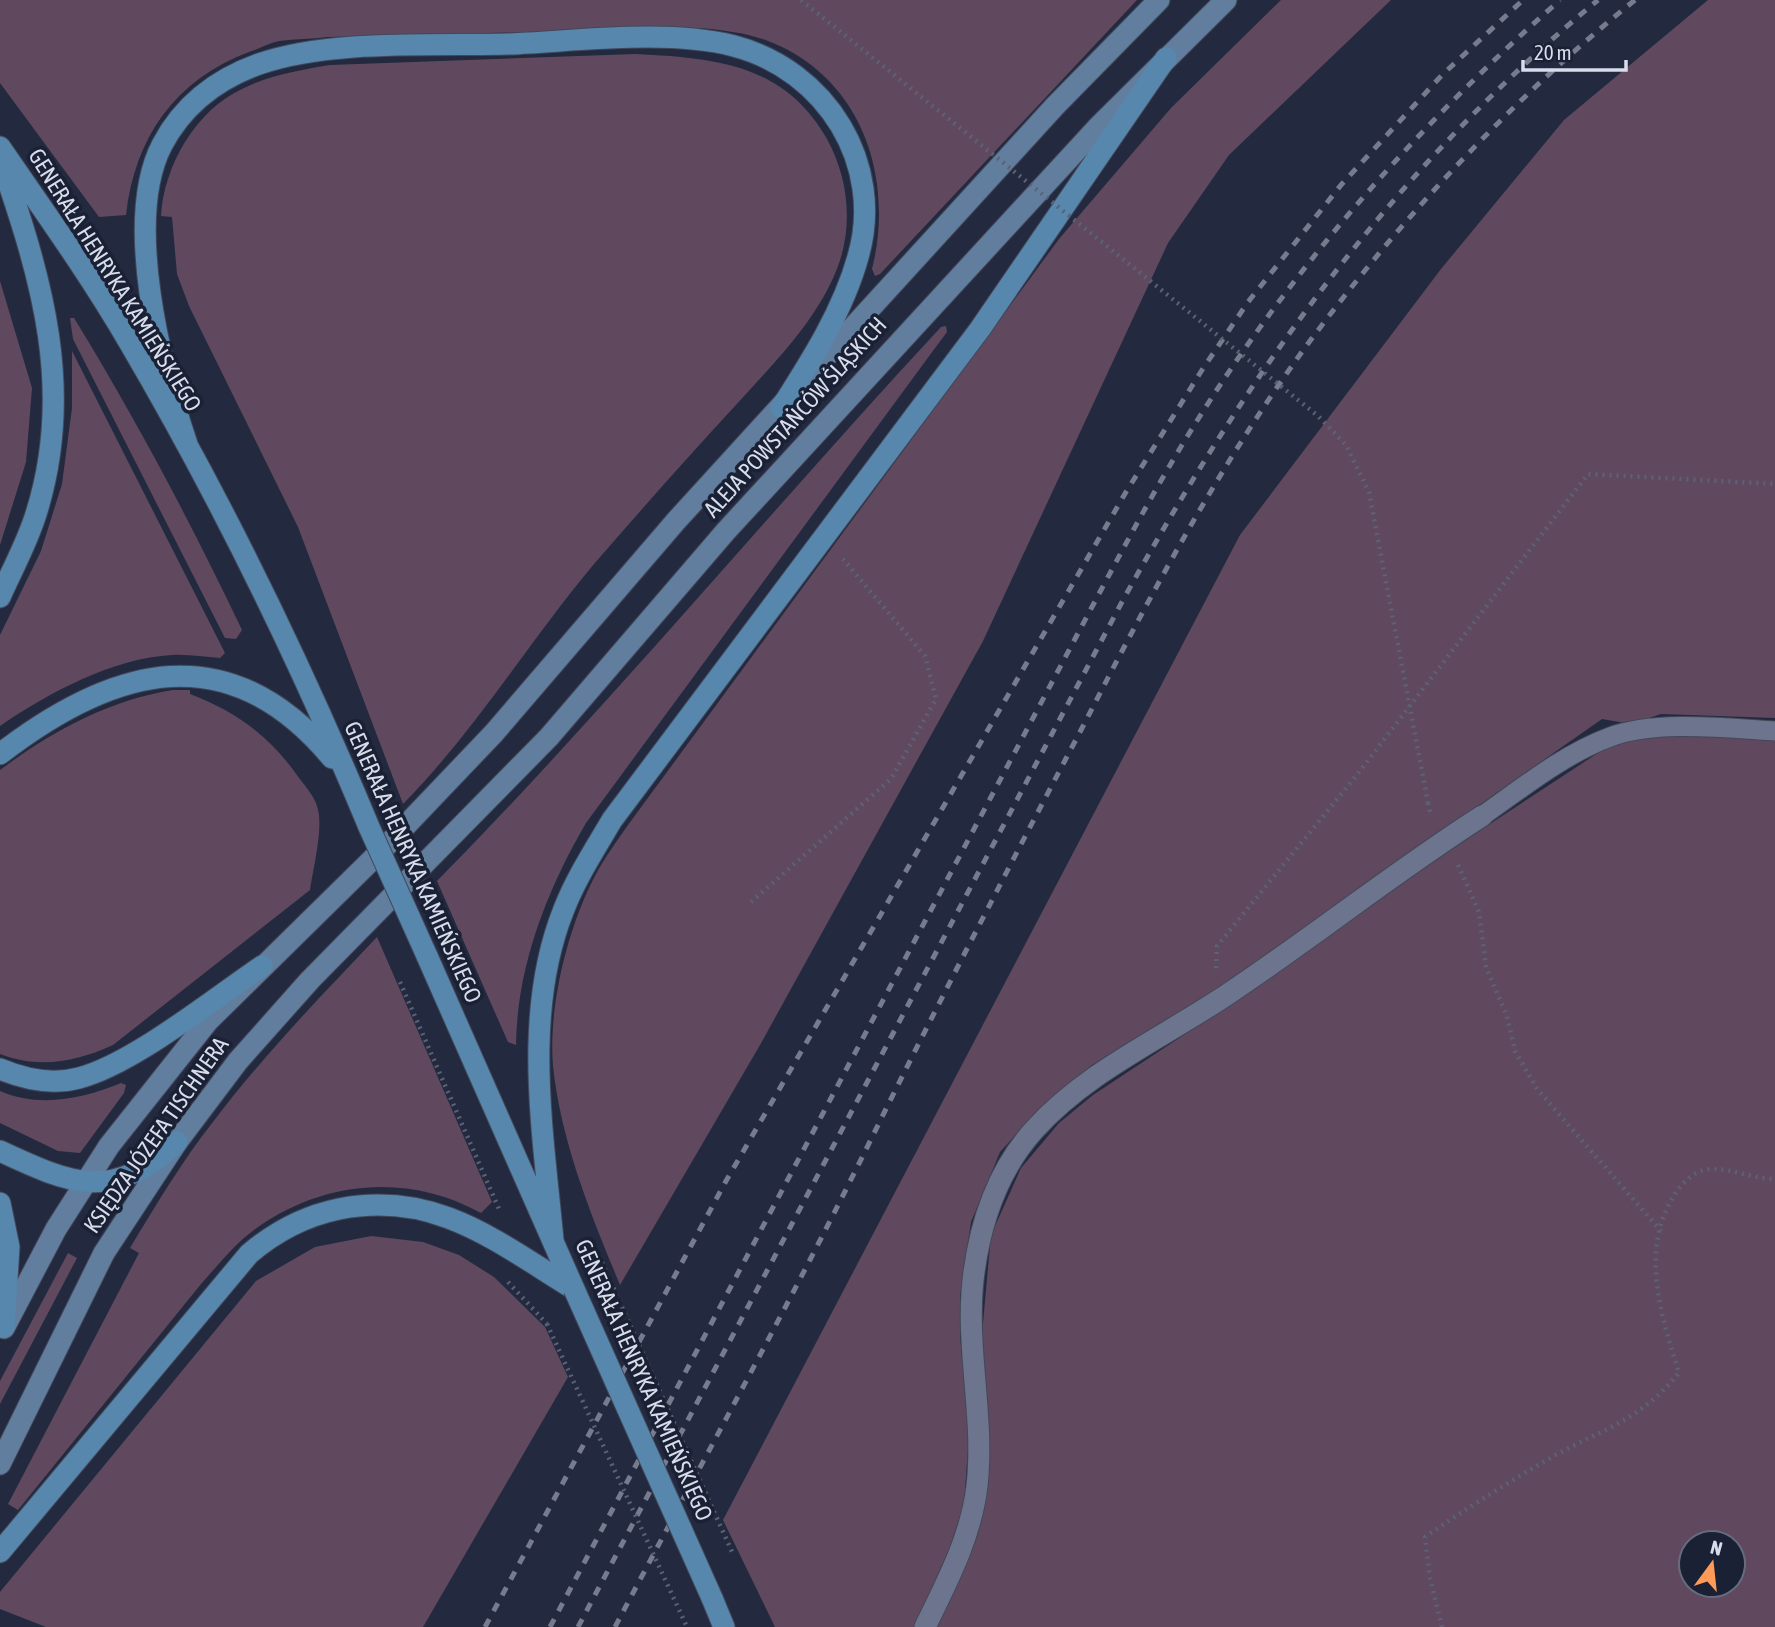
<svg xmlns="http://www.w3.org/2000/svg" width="1775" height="1627" font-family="'Asap Condensed',sans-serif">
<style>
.green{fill:#60495f;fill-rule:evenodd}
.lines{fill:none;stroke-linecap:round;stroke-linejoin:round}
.service-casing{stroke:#424859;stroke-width:21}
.minor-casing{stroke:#424859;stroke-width:23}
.secondary-casing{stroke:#424859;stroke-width:23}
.primary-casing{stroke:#424859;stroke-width:23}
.path{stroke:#5c6275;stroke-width:4.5;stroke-dasharray:2 5;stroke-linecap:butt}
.service{stroke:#6c758d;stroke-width:19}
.minor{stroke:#6c758d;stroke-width:21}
.secondary{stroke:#627e9e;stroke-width:21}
.primary{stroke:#5887ae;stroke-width:21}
.rail{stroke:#767c8e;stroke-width:5;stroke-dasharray:9 9;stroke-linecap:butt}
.primary-bridge-casing{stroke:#424859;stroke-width:23;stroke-linecap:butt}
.path-bridge{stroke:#5c6275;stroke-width:4.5;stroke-dasharray:2 5;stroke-linecap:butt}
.primary-bridge{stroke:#5887ae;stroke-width:21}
.labels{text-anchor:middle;stroke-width:7;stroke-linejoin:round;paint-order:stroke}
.street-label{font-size:23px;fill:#d8ddeb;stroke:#1a2135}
</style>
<rect width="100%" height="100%" fill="#232a3f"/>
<path class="green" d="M0,0H1137L880,274L875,276L872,269C895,178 862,77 768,41C747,33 723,30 700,28L328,37C312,39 295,39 279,41C269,43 259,49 249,52C175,80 135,137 126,215L99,217L0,83Z
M1281,0H1391L1229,155L1168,243L983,641L760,1045L620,1285C591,1215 561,1142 553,1066C548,1007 568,926 596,874C605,857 617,841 628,825L1059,239L1171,108Z
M1708,0H1775V718L1661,714L1631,724L1602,719L1191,1007L1092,1065L1039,1109L1000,1152L971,1222L960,1296V1336L969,1434L964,1504L950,1547L915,1627H775L723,1520L1240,535L1441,269L1564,120Z
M635,54C713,58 784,63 827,139C850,181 854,232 834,276C812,326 771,366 735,406C687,458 640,511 594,564C528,643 475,731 403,804L298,527L189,306L177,274L172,217L161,216C164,166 195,111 242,89C270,75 300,70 330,65Z
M0,281L32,388L26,462L0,545Z
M70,318H74C136,419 191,523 242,630L236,639L225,638L73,339Z
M946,326L947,332L938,344L586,823C547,890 517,966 516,1045L508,1042L437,881C612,703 771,510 941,327Z
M72,351L225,653L220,658C204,657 188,654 172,655C113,658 48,693 0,726V635L41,551L62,484L72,408Z
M173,690H190V694C237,712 270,736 299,778C306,787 316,798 318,810C323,829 313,870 310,890L113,1045C76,1062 39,1069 0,1054V770C51,732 109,700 173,690Z
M1658,729L1775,734V1627H936L960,1576L991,1235L1021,1168L1059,1123L1093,1095L1220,1011L1406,879L1607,747ZM1691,1543H1733V1585H1691Z
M377,937L492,1202L481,1213C409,1173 325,1180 258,1227C236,1242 219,1264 201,1284L18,1510L8,1504L139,1253L130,1248C156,1205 182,1161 213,1122C263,1056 320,997 377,937Z
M121,1083L126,1085L124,1093L80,1153L58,1151L0,1123V1091C39,1108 83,1099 121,1083Z
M371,1236L423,1242L459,1255L494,1277L545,1327L568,1377L423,1627H46L0,1609V1592L256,1281L315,1247Z
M68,1253L77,1258L0,1404V1381Z"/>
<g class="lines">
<g class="service-casing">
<path id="service" d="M1482,816C1522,788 1564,754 1610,737C1654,720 1727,728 1775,731"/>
</g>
<g class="minor-casing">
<path id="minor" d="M925,1627C947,1582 971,1537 977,1486C985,1415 964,1343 974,1272C981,1220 998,1170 1034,1130C1088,1070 1165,1037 1231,992C1316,935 1396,871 1482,816"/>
</g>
<g class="secondary-casing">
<path id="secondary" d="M4,1328L56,1229L109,1146L208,1021L392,840L494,733L676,521L1055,106L1159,0
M0,1464L104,1253L177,1142L238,1061L310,980L549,737L726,531L1097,128L1226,0"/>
</g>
<g class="primary-casing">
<path id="primary" d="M0,147C44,211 90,275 129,342C220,497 300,661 369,827
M187,444C161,367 123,220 162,145C183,105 217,79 259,64C330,39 434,46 510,44C578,41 668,29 734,46C826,70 885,164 858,257C843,311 811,361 781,408
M0,597C12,570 27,543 36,514C75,391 42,279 1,161
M0,754C114,666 229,634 332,758
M427,956L574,1289
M0,1069C24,1079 53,1085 79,1078C133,1064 213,999 262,966
M0,1151C71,1184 112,1203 177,1142
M0,1203L9,1247L4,1327
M553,1240C543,1131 522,1013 564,909C576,878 595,849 612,820L980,329L1166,58
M0,1552L249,1254C276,1231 305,1216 339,1209C436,1190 497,1242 574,1289
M712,1598L724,1627"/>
</g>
<path class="path" d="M1428,803L1431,816
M1458,865L1479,912L1486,967L1507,1016L1515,1051L1537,1089L1661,1231
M751,902L891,779L936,699L925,656L843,559
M1216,968L1217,946L1356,776L1588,474L1775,484
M400,982L499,1209L498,1212
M508,1282L547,1324
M1442,1627L1430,1578L1425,1537C1467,1508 1510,1481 1554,1456C1606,1427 1638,1422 1679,1373C1661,1315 1638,1247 1677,1191C1685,1180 1696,1170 1711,1169C1731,1168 1753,1179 1775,1179"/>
<use href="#service" class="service"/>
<use href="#minor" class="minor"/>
<use href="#secondary" class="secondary"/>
<use href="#primary" class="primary"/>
<path class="rail" d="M485,1627L726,1181L1126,492L1202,370L1248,302L1341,185L1442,75L1523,0
M550,1627L1101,590C1131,534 1161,478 1195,424C1295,264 1419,124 1560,0
M578,1627L1123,600C1251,369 1392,170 1598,0
M615,1627C704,1458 797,1291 881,1119C946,988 1013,859 1081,730C1149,598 1219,465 1307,345C1402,217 1511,100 1635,0"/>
<g class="primary-bridge-casing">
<path id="primary-bridge" d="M369,827L427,956
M574,1289L712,1598"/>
</g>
<path class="path-bridge" d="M801,0L1318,416L1346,445L1369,492L1428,803
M599,1256L733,1554
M547,1324L687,1627"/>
<use href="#primary-bridge" class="primary-bridge"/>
</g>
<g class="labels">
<g class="street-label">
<text transform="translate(115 280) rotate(58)" y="8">GENERAŁA HENRYKA KAMIEŃSKIEGO</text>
<text transform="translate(795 417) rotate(-48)" y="8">ALEJA POWSTAŃCÓW ŚLĄSKICH</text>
<text transform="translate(413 862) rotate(66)" y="8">GENERAŁA HENRYKA KAMIEŃSKIEGO</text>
<text transform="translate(156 1135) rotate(-55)" y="8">KSIĘDZA JÓZEFA TISCHNERA</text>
<text transform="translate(644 1380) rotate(66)" y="8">GENERAŁA HENRYKA KAMIEŃSKIEGO</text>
</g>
</g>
<g transform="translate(1712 1564) rotate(15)"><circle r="33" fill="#1a2135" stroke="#666c7e" stroke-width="2"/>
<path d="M0-5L12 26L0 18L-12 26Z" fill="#fe9b59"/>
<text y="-10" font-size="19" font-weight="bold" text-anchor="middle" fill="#d8ddeb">N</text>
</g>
<path d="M1523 60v10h103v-10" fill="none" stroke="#d8ddeb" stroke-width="3.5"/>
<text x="1534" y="60" font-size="21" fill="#d8ddeb" stroke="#1a2135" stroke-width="5" paint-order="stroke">20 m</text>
</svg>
